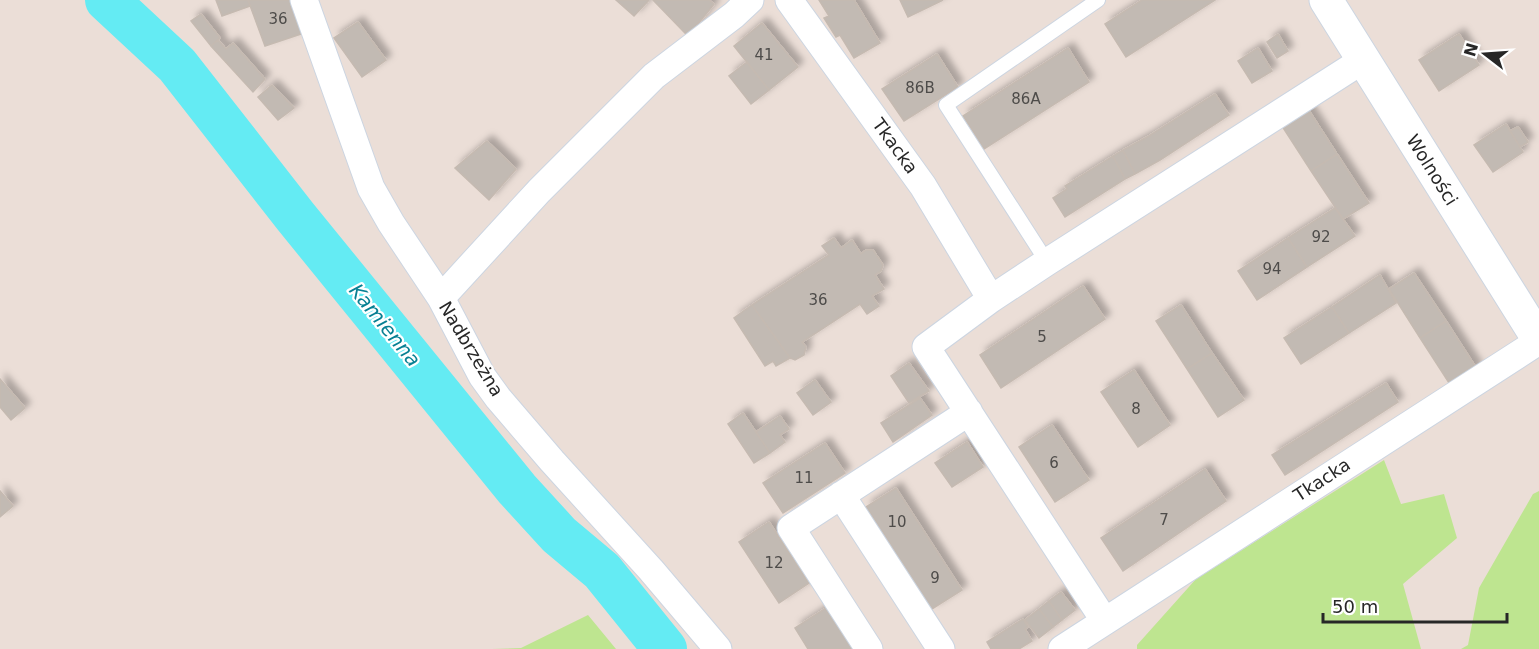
<svg xmlns="http://www.w3.org/2000/svg" width="1539" height="649" font-family="'DejaVu Sans',sans-serif">
<style>
.green{fill:#bee590}
.lines{fill:none;stroke-linecap:round;stroke-linejoin:round}
.river{stroke:#64ebf3;stroke-width:44}
.building{fill:#c2bab3;stroke:#c5bab1;stroke-width:1.5;filter:url(#shadow)}
.lane-casing{stroke:#ccd5e1;stroke-width:16}
.street-casing{stroke:#ccd5e1;stroke-width:29}
.secondary-casing{stroke:#ccd5e1;stroke-width:35}
.lane{stroke:#fff;stroke-width:14}
.street{stroke:#fff;stroke-width:27}
.secondary{stroke:#fff;stroke-width:33}
.labels{text-anchor:middle;stroke-width:4.5;stroke-linejoin:round;paint-order:stroke}
.number-label{font-size:15px;fill:#4e4c4a}
.street-label{font-size:18px;fill:#272727;stroke:#fff}
.water-label{font-size:20px;font-style:italic;fill:#088093;stroke:#fff}
</style>
<defs>
<filter id="shadow"><feDropShadow dx="5.5" dy="-5.5" stdDeviation="3" flood-color="#0004"/></filter>
</defs>
<rect width="100%" height="100%" fill="#ebded7"/>
<path class="green" d="M1384,460L1401,504L1444,494L1457,538L1403,584L1421,649H1137V645L1196,579Z
M1539,491V649H1461L1468,645L1479,588L1533,494Z
M588,615L616,649H492L521,648Z"/>
<g class="lines">
<path class="river" d="M107,0L177,65L295,216L517,489L559,535L602,571L665,649"/>
</g>
<path class="building" d="M216,0H248L250,6L222,16Z
M248,0H295L307,32L265,46Z
M616,0H649L634,16Z
M653,0H709L714,4L688,36Z
M819,0H854L880,43L854,58L840,35L836,37L824,18L829,16Z
M900,0H943L908,17Z
M1142,0H1215L1126,57L1105,24Z
M201,14L220,38L211,46L191,21Z
M358,22L386,60L362,77L334,38Z
M762,23L798,67L769,90L734,46Z
M1278,34L1288,51L1277,58L1267,42Z
M1459,34L1479,65L1439,91L1419,60Z
M218,40L226,49L233,43L265,79L253,92L211,46Z
M1068,48L1089,82L984,149L963,116Z
M1258,48L1272,71L1252,83L1238,61Z
M937,54L958,87L904,121L882,89Z
M747,62L769,90L751,104L729,76Z
M272,85L294,108L278,120L258,97Z
M1215,94L1229,115L1160,160L1135,174L1123,150L1149,136Z
M1306,106L1337,154L1311,171L1280,123Z
M1506,124L1523,152L1493,172L1474,145Z
M1518,127L1528,142L1520,147L1510,131Z
M487,141L516,169L489,200L455,168Z
M1123,150L1135,174L1125,179L1113,156Z
M1337,154L1369,203L1343,219L1311,171Z
M1113,156L1125,179L1065,217L1053,198L1067,189L1065,186Z
M1335,208L1355,236L1307,267L1288,238Z
M834,238L841,248L852,240L861,254L866,250H873L883,265L881,271L875,275L884,289L872,296L879,306L867,314L860,304L802,342L806,347L804,355L795,360L790,358L752,305L829,255L822,246Z
M1288,238L1307,267L1257,300L1238,271Z
M1414,273L1446,321L1420,338L1389,289Z
M1380,275L1396,303L1349,333L1332,307Z
M1083,286L1105,319L1001,388L980,355Z
M752,305L790,358L776,366L773,361L765,366L734,318Z
M1181,305L1212,353L1187,369L1156,321Z
M1332,307L1349,333L1301,364L1284,338Z
M1446,321L1477,369L1451,386L1420,338Z
M1212,353L1244,400L1218,417L1187,369Z
M909,363L929,391L909,403L891,376Z
M1134,370L1170,425L1138,447L1101,392Z
M0,379L25,408L11,420L0,407Z
M815,380L831,402L813,415L797,393Z
M1386,383L1398,402L1285,475L1272,455Z
M920,398L932,415L893,442L881,423Z
M743,413L770,453L754,463L728,424Z
M780,416L789,429L780,435L785,442L770,453L756,432Z
M1052,425L1089,480L1055,502L1019,447Z
M967,442L983,467L952,487L935,463Z
M825,443L845,473L783,513L763,483Z
M1205,469L1226,501L1123,571L1101,538Z
M896,488L962,590L932,609L866,507Z
M0,491L13,506L0,517Z
M769,522L809,583L779,603L739,542Z
M1061,592L1075,610L1062,620L1049,601Z
M1049,601L1062,620L1053,627L1039,609Z
M826,608L853,649H808L795,628Z
M1039,609L1053,627L1039,638L1025,620Z
M1023,619L1028,627L1025,629L1032,641L1019,649H991L987,642Z"/>
<g class="lines">
<g class="lane-casing">
<path id="lane" d="M1047,262L946,105L1098,0"/>
</g>
<g class="street-casing">
<path id="street" d="M304,0L371,188L391,223L441,298L482,376L498,398L552,461L651,570L718,649
M789,0L923,186L991,299
M441,298L539,191L654,76L734,15L750,0
M841,495L941,649
M1104,620L926,347L991,299L1047,262L1363,60
M869,649L791,528L969,412
M1062,649L1539,341"/>
</g>
<g class="secondary-casing">
<path id="secondary" d="M1326,0L1539,340"/>
</g>
<use href="#lane" class="lane"/>
<use href="#street" class="street"/>
<use href="#secondary" class="secondary"/>
</g>
<g class="labels">
<g class="number-label">
<text x="278" y="24">36</text>
<text x="764" y="60">41</text>
<text x="920" y="93">86B</text>
<text x="1026" y="104">86A</text>
<text x="1321" y="242">92</text>
<text x="1272" y="274">94</text>
<text x="818" y="305">36</text>
<text x="1042" y="342">5</text>
<text x="1136" y="414">8</text>
<text x="1054" y="468">6</text>
<text x="804" y="483">11</text>
<text x="1164" y="525">7</text>
<text x="897" y="527">10</text>
<text x="774" y="568">12</text>
<text x="935" y="583">9</text>
</g>
<g class="street-label">
<text transform="translate(895 146) rotate(54)" y="6">Tkacka</text>
<text transform="translate(1432 170) rotate(58)" y="6">Wolności</text>
<text transform="translate(471 349) rotate(59)" y="6">Nadbrzeżna</text>
<text transform="translate(1322 480) rotate(-33)" y="6">Tkacka</text>
</g>
<g class="water-label">
<text transform="translate(385 325) rotate(51)" y="7">Kamienna</text>
</g>
</g>
<g transform="translate(1485 54) rotate(287)" stroke="#ffffff" stroke-width="4.5" paint-order="stroke">
<path d="M0-4.5L10 22L0 15L-10 22Z" fill="#272727"/>
<text y="-9" font-size="16" font-weight="bold" text-anchor="middle" fill="#272727">N</text>
</g>
<path d="M1323 613v9h184v-9" fill="none" stroke="#272727" stroke-width="3"/>
<text x="1332" y="613" font-size="18" fill="#272727" stroke="#ffffff" stroke-width="4.5" paint-order="stroke">50 m</text>
</svg>
